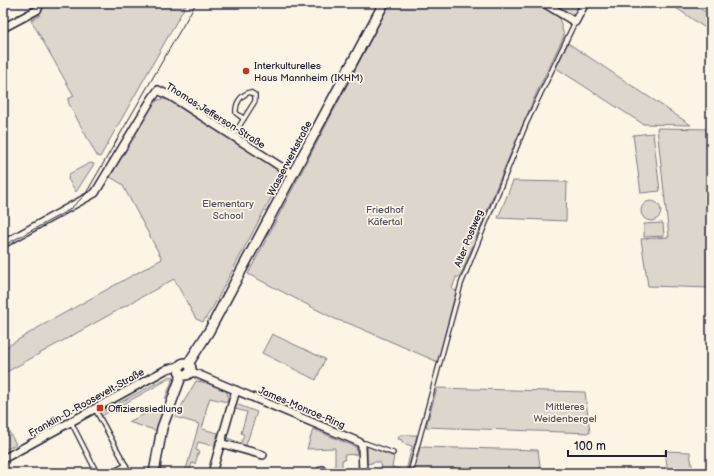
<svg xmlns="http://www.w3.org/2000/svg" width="714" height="476" font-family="'Balsamiq Sans',sans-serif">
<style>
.green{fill:#dcd6cc;stroke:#7f7c84}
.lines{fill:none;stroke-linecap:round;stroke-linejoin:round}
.service-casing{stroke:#22223b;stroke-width:6}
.minor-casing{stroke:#22223b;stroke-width:10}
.tertiary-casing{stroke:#22223b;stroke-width:12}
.service{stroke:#fcf5e5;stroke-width:3.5}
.minor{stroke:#fcf5e5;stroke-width:7}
.tertiary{stroke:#fcf5e5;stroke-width:9}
.tram{stroke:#22223b;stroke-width:1}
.poi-dot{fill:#c8321e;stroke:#fcf5e5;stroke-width:1.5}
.labels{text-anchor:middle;stroke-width:3.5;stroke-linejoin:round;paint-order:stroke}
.poi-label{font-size:10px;fill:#22223b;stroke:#fcf5e5;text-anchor:start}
.street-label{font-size:10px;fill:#22223b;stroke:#fcf5e5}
.park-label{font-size:10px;fill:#504f5f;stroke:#fcf5e5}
</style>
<rect width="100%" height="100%" fill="#fcf5e5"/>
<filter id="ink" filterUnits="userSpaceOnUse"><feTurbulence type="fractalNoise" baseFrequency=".025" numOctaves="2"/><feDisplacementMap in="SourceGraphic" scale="8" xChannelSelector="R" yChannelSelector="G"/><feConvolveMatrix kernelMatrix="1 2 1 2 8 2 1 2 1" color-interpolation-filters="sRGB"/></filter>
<g filter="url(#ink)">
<path class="green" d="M34,3H187L100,157L97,156L69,104L68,99L74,96L31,20L40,15Z
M390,3H537L559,17L564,36L536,94L504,169L460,277H456L452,289L456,291L438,362L348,323L337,320L248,274Z
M550,3H581L574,16H570Z
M669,3H690L711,15V32Z
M568,43L691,125L643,124L556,68Z
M163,99L168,100L278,169L282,177L213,307L203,322L196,319L174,279L3,374V349L41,326L162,259L122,184L110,177L152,104L158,100Z
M657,128L711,129V288L648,286L641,239L669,237Z
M653,133L660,191L641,193L633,135Z
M90,163L94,164L76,192L68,179L69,174Z
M513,181L567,182L566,221L498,218Z
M641 211a10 10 0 1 1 20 0a10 10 0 1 1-20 0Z
M663,223L664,236L644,237V224Z
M272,334L325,359L316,380L262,353Z
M170,376L174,377V380L167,400L165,399L172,381L169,379L100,417L98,414Z
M196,381C207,382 218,386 227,392L228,397L227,402L210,398L205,413L206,414L202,429L218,433L214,446L198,442L196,450L199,451L195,464L192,463L189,472L192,473H185L199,424L175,417Z
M437,388L585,392L590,433L426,427Z
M236,404L257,412L245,448L225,442L227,438L241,443L244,435L241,433L247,412L235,409Z
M164,405L158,431L128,422Z
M3,421L16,444L3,451Z
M313,429L356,447L357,454L344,455L345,460H342V473H335V448L307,449Z
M400,435H417L407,473H381L380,462H372V463L367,464V446L394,457L392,467L406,471L412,446L402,443V440L398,439Z
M420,447L538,450L541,473H414Z
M665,451L690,452L693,473H668Z"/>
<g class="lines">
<g class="service-casing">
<path id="service" d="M233,136L255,101V95L250,92C241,95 235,103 236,113L244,119
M95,409L130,473
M71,422L97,473
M361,443H365L393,453
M111,473L126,465
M410,473L461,284L526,124L575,22"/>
</g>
<g class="minor-casing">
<path id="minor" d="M544,3L575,22L585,3
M3,28L37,10L41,3
M3,244L95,193L151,100L158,90L172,97L292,174
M190,371L359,442L362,446L363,473
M220,443L263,455
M3,459L167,369L179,366
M212,473L236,390
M322,473V470"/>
</g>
<g class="tertiary-casing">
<path id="tertiary" d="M179 369a6 6 0 1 1 12 0a6 6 0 1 1-12 0Z
M188,364L209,331L384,3
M154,473L162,428L182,374"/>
</g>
<use href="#service" class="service"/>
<use href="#minor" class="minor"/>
<use href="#tertiary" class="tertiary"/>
<path class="tram" d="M3,246L69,210L85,195L196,3"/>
</g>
</g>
<g class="poi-dot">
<circle cx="246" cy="71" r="4"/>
<rect x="96" y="404" width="8" height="8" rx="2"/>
</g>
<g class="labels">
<g class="poi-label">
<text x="254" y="69">Interkulturelles<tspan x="254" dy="12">Haus Mannheim (IKHM)</tspan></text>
<text x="108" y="412">Offizierssiedlung</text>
</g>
<g class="street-label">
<text transform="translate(216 115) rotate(32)" y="4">Thomas-Jefferson-Straße</text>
<text transform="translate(289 158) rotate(-62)" y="4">Wasserwerkstraße</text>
<text transform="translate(468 238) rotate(-68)" y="4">Alter Postweg</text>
<text transform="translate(86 402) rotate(-29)" y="4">Franklin-D.-Roosevelt-Straße</text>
<text transform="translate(302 407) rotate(23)" y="4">James-Monroe-Ring</text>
</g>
<g class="park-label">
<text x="228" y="207">Elementary<tspan x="228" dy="12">School</tspan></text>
<text x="385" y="213">Friedhof<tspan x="385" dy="12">Käfertal</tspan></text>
<text x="565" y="410">Mittleres<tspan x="565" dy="12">Weidenbergel</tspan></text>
</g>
</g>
<rect width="714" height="476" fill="none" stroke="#fcf5e5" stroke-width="16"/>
<rect x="8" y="8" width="698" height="460" fill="none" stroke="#22223b" stroke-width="1.5" filter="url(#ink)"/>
<path d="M568 450v6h98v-6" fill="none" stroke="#22223b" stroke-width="2"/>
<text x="574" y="450" font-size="12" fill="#22223b" stroke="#fcf5e5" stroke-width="3" paint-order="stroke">100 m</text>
</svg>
